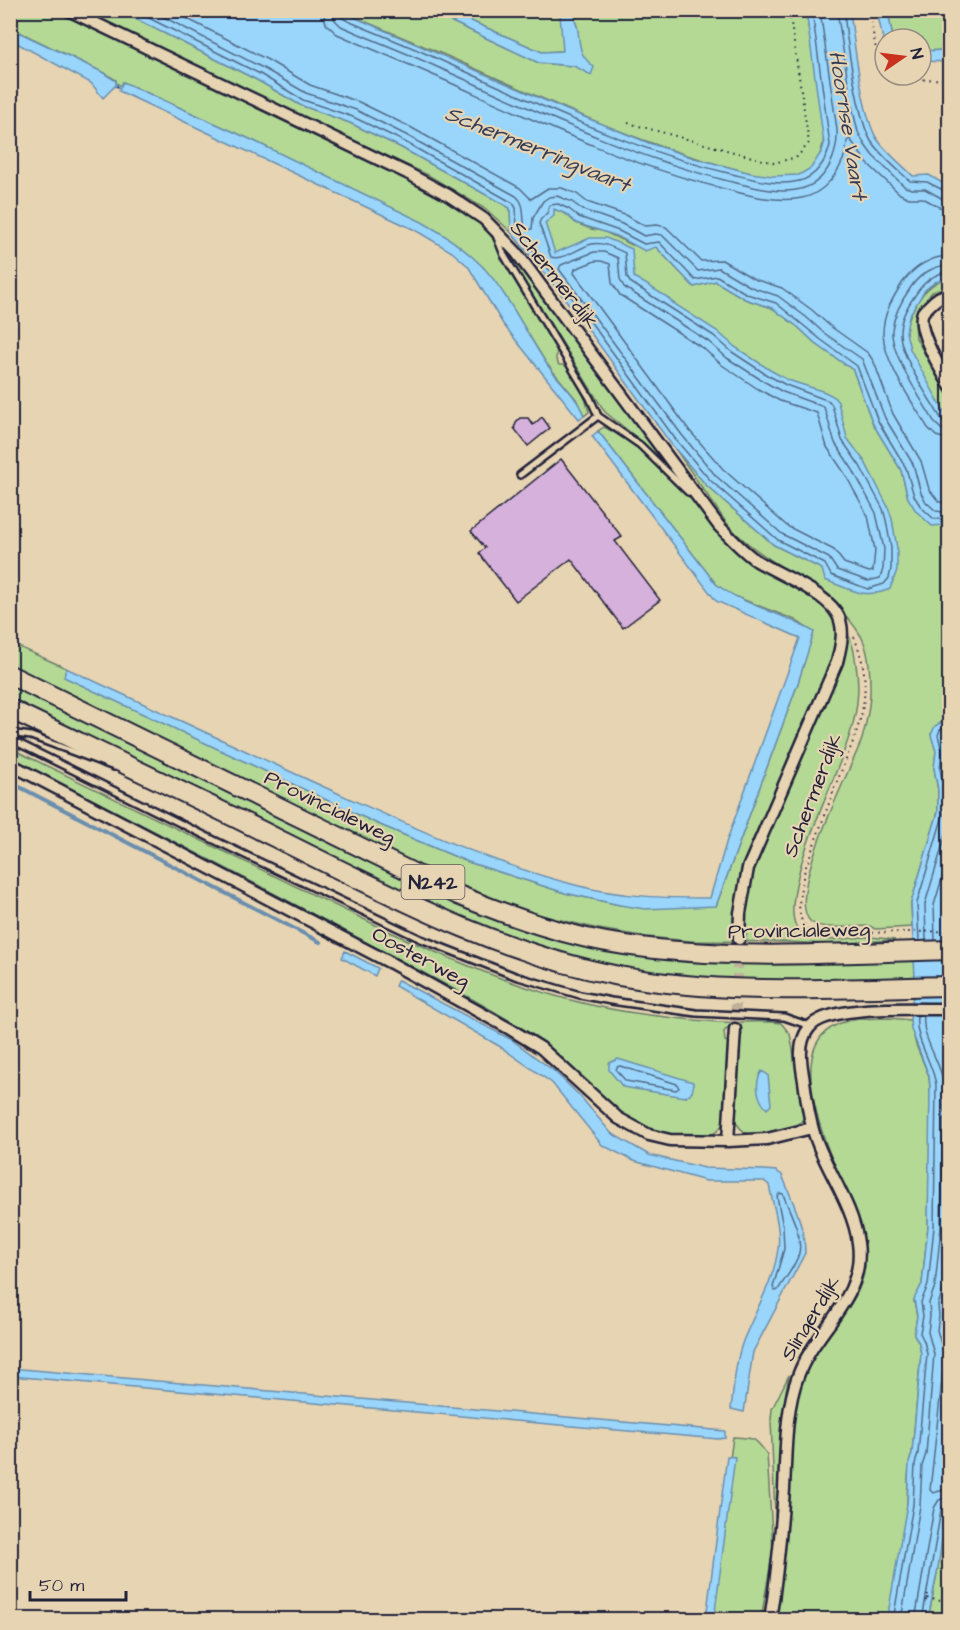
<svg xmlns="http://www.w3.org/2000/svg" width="960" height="1630" font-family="'Architects Daughter',sans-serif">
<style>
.green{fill:#b3d995;stroke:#6a7e68;stroke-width:1.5}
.water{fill:#9ad6fb;stroke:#6a8eae;stroke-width:1.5}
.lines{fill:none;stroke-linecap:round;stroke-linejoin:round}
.shore{stroke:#526a88;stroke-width:1.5}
.stream{stroke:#6a8eae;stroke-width:4}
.building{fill:#d5b1db;stroke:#22223b;stroke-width:1.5}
.minor-tunnel{stroke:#c0b09a;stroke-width:10;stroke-dasharray:10 5;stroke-linecap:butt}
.service-casing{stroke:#22223b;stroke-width:10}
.minor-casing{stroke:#22223b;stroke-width:15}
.trunk-casing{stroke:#22223b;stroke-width:22}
.path{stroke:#22223b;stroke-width:2;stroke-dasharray:1.5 4.5;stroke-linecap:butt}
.service{stroke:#e7d4b2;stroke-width:5}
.minor{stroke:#e7d4b2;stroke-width:10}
.trunk{stroke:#e7d4b2;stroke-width:18}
.labels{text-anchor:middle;stroke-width:4.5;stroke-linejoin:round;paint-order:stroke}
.shield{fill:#e7d4b2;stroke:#5d575f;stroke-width:1.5}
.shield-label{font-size:20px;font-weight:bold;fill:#22223b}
.street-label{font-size:21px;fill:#22223b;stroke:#e7d4b2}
.water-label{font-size:22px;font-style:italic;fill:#343d58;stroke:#e7d4b2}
</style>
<rect width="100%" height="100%" fill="#e7d4b2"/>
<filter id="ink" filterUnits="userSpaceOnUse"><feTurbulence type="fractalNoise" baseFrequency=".0167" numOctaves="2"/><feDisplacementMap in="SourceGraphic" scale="12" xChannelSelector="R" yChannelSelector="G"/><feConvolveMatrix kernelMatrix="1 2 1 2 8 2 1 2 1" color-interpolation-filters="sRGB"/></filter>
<g filter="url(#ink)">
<path class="green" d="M10,11H56L429,188L483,222L557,347L556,359L559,365H566C577,380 585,394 589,412L584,416L576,399L546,363L516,314L483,267L300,164L254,141L123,82L121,86L116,83V80L102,72L11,28Z
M75,11H120L257,80L300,105L350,123L400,147L510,208L511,226L525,245L545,223L553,208L566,214L576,223L591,229L603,231L632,245L656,247L694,287L715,281L745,299L772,308L798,327L816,344L853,370L873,424L901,470L908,498L948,529L949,542V718L943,721L931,734L936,751L934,768L938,790V812L911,903L912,927L875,929L870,926C856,926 822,931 811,922C783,897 851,770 862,739C867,721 871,703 870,685C870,670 868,649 861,636C832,587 771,569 732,529C725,522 719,512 713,503C700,485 687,466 674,447L706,485L774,545L822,569L560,292L511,232L487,210L428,175Z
M340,11H429L539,63L574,66L591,74L577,44L578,30L572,11H806L824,132C824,149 817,170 799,176C778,182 751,173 732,168C630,142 536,95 440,53C407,39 373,25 340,11Z
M448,11H561L564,51L542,52Z
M888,11H949V50L921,51V39H893Z
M509,249L687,486L641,441L605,412L506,252Z
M945,278H949V285L932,292L919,309L915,321L916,338L949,398V421C938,401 906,355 906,333C906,323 910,314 915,306C922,292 931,284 945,278Z
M604,427C658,453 699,511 741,552C748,559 759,563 768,568C796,586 831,604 848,634C853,643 855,655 856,665C864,710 846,746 830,787C817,819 803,851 796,885C794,897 790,914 796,926C808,948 848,937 868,937C877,937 886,939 895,940L827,944L787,942L690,941L647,937L599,929L506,907L417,868L11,666L10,643L66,668L65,677L378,824L468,862L565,893L620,905L716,906L798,683L813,632L795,620L729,594L716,584L598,431Z
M10,682L489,915L754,960L915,961V977C822,980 726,989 632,971C570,960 512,939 454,916L11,701Z
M10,748L388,931C467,967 548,1001 635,1013C664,1017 693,1021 722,1022C741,1023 762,1020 781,1023L790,1034L805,1113C804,1116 803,1119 801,1122C794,1130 760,1137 749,1134C741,1131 736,1124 734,1116L739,1042L742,1034L739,1028H727L724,1032L725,1041L728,1042L724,1121C715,1143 692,1137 673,1135C613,1126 585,1070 539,1039C477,999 410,966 345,931C234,872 123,815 11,758Z
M889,1018L910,1020L916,1045L929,1076L931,1104L928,1226L922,1284L914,1300L917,1316L914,1334L919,1343L921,1354L912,1453C907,1469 908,1486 907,1504C903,1542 896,1582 887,1619L775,1620C781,1582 786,1544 789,1506C792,1465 789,1407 806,1370C831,1317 882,1295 860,1227C844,1185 778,1060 831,1028C847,1017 871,1019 889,1018Z
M789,1375L786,1391L777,1524L775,1516L771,1420L772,1409Z
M733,1437C756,1439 753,1436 767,1454L773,1550L761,1619L708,1620Z
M949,1489V1599L944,1598L943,1604L949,1605V1619L928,1620L938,1568Z"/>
<path class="water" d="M120,11H340L567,110L649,143L694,158L751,173L773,176L799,175L811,168L822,151L824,144L806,11H850C854,41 862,115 877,139C887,153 901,164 913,176L929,175L949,187V278L935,282L925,290L909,316L906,332L910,349L949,421V542L948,529L943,525L932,526L916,511L908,498L901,470L873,424L853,370L816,344L798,327L772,308L745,299L715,281L694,287L656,247L645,251L617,236L576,223L566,214L554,209V216L545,223L555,253L590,238H606L632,249L634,277L667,297L673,303L717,331L735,347L770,370L788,380L825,392L833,396L838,402L847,438L865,462L888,507L892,519L897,548V570L890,589C864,600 850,589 825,580L822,569L774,545L706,485L671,444L577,314L511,232L510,208L400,147L350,123L300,105L257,80Z
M429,11H448L542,52L563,51L560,15L561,11H572C574,17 577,24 578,31C580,47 579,55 594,67L591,75L574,66L539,63Z
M877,11H888L893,39H885V49Z
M10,28L102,72L116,81V84L121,86L123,82L254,141L422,222C444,234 464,248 482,266C507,292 526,333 546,363C558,381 577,395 584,416L579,419L503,324L468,266L452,252L415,230L119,91L120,88L115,86L103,98L91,83L11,40Z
M949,50V62L921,61V51Z
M598,431L716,584C744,606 782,612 814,632L798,683L716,906L645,909L620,905L565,893L468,862L378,824L64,677L66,668C148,706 231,744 313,782C400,821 487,863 579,886C622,897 666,898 710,898L727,840L800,638L716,601L592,436Z
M949,718V1489L938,1568L928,1619L887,1620L907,1504L909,1463L912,1453L921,1354L919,1343L914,1334L917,1316L914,1299L922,1284L928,1226L930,1086L929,1076L911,1029L910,1020L915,977L911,903L938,812V790L934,768L936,751L931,735L935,726Z
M345,951L378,968L375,976L342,958Z
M398,980L512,1040L554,1071L580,1096L611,1133L649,1155L705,1168L764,1170L776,1171L782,1175C792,1200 805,1226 805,1253L753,1352L744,1412L731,1409C734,1386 735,1363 743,1341C755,1311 774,1281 778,1249C781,1228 773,1205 769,1185L764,1181H706L634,1161L602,1145L552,1083L499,1046L395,986Z
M618,1059L693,1082C694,1091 692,1094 685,1097L623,1087L609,1070V1063Z
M762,1071L768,1075L771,1105L767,1109C757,1099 754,1083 762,1071Z
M10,1368L725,1431V1438L718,1439L11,1376Z
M727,1456L735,1457L714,1619H706Z"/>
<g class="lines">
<path class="shore" d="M133,10L260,74L303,100L353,117L403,141L513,203L516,208L517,230L582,310L676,440L710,480L778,540L825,564L831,575L868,589L884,584L889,578L891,569V548L886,520L883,509L860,466L842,440L832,405L829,401L786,385L767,375L732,352L714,336L630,282L627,277L625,253C614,248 604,242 592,244C579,247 564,261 551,257L539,223L541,219L547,213L550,205L558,204L569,209L579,217L619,231L644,244L659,242L695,280L717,276L747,294L776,303L820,339L857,366L878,421L906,468L914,496L921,507L934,519H944L950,522
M150,10L263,68L306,93L356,110L406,135L516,196C528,206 520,220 527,230L532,229L533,218L543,201L549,197L557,196L572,202L583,210L622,224L644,236L655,234L662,235L698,271L719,268L751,287L778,296L806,317L824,333L862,359L885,418L913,464L921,493L926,502L936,511L950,513
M170,10L268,60L310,85L359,102L410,127L520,188L531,199L548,188H562L577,194L587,202L625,215L645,226L657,225L666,227L701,261L722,260L754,279L782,288L812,310L830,326L868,353L874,362L893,414L921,461L929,489L939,502L950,503
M323,10L326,24L337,34C369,48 401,61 433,75C527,117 621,163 721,188C747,195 775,203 802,198C827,193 846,165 847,141L850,139L867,163L900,194L909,198H923L939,207L950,209
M332,10L334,19L341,26C372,40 405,52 437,67C532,109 626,155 728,181C751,186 780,196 804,188C828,180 838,153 837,130L820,10
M340,10L341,17L348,21C378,34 410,46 440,60C534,102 627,148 728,173C750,178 776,187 799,181C815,178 827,160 830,145L812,10
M837,10L851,102L858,132L865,145L873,156L905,187L912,189H925L943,199L950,200
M844,10C846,37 858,120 871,141C881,156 896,168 910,181L927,182L945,191L950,192
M594,252H604L618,258L620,279L624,287L709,342L727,358L763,381L783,392L824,407L835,443L853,470L876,513L884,549L883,569L880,578L868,581L837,570L829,558L782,534L716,476L682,435L559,269L561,265Z
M950,256C931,256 914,267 903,282C893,297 883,314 883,333C884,363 913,403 928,428L936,436L950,440
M595,261H601L610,264L612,283L620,295L704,349L722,365L758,389L780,401L817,413L827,447L845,474L868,516L875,550L873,571L869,572L844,563L834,550L787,526L723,469L689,430L574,273L575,269Z
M950,265C934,265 919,275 911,287C901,301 894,314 892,330C890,354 923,402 935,423L941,429L950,430
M950,272C935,272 923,283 916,294C908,305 900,318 900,332C899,355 930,399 942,420L950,423
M919,940L917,903L944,812V789L940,769L942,751L938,735L940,730L950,725
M926,940L925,904L950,821
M935,940L934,905L950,852
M620,1066L677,1084L679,1088L676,1090L626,1081L616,1070L617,1067Z
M780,1193L783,1194C789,1211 803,1235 799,1253C796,1266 785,1278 778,1290L775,1291L773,1287L784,1249L783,1227L777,1196Z
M950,1234L944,1287L938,1305L939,1316L937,1330L943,1351V1371L930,1490L933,1493L950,1488
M893,1620L913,1505L915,1464L918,1453L927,1354L924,1341L920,1333L923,1316L921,1302L928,1285L934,1227L936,1085C933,1062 914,1040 917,1016
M901,1620L920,1506L922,1466L926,1454L934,1354L928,1332L930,1316L929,1303L935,1286L941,1227L944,1085C941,1061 921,1039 924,1016
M915,1620L934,1508L939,1500L950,1497
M922,1620L941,1510L944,1505H950"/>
<path class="stream" d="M10,782L320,942"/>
</g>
<path class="building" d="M542,417L550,428L528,446L514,428L517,421L520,418H528L533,425Z
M561,459L622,537L615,541L660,600L623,628L571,559L516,601L479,553L485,548L471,531Z"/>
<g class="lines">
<path class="minor-tunnel" d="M735,1029L738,949"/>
<g class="service-casing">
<path id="service" d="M496,235L504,255L590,398L598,416
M520,475L598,416L640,445L688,492
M10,733L31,736L114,767
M10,739L214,840L421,939L515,976L580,995L611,1001L696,1013L784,1017L810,1026"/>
</g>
<g class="minor-casing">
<path id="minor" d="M68,10L407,173L448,195L484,219L516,252L719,526C731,538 743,552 757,561C779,574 822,591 836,612C846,627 841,646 837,662L748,868L740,913L739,939
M950,294C941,295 936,299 930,305C929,306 924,311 923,312C915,329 942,371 950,386
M10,764L391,963L510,1029L541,1048L618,1118L649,1135L670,1140L728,1141L767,1139L812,1128
M728,1141L735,1029
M770,1620C777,1576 781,1533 784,1489C786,1452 785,1411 798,1376C815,1329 866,1298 858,1243C854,1210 832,1178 819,1147C810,1126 807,1103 804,1081C801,1064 797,1043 809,1028C827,1003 919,1010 950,1009"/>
</g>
<g class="trunk-casing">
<path id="trunk" d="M10,675L458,895C512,917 567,937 625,945C732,961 841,953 950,950
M10,709C99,752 188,794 276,838C387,893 497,953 619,976C728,996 839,988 950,986"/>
</g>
<path class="path" d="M869,10L879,67L885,72
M889,75L896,80L950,79
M117,87L118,84
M628,123L774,163L797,157L809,143L789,10
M854,637C879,694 855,735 835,787C825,814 815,842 805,869C800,891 790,928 819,934L950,931
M927,1598L950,1603
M926,1601L928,1594
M945,1602L950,1576"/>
<use href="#service" class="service"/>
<use href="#minor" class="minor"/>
<use href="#trunk" class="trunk"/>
</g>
</g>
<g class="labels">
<rect class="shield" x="401.5" y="865" width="63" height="34" rx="4.5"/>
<g class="shield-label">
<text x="433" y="889">N242</text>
</g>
<g class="street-label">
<text transform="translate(555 275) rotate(52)" y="7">Schermerdijk</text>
<text transform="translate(812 795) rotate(-69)" y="7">Schermerdijk</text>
<text transform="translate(330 807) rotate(26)" y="7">Provincialeweg</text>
<text transform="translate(799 930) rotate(-1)" y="7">Provincialeweg</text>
<text transform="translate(421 957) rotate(28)" y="7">Oosterweg</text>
<text transform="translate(810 1318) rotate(-59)" y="7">Slingerdijk</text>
</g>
<g class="water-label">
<text transform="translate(849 125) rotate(81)" y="8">Hoornse Vaart</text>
<text transform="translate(538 148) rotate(22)" y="8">Schermerringvaart</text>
</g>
</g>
<rect width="960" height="1630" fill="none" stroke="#e7d4b2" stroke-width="36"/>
<rect x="18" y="18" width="924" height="1594" fill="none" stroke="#22223b" stroke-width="2" filter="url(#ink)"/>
<g transform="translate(903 57) rotate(76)"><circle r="28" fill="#e7d4b2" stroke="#988d82" stroke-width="1.5"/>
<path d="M0-4.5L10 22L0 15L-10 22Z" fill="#c8321e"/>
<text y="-9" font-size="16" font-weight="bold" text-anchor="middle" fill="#22223b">N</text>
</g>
<path d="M30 1591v9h96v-9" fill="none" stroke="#22223b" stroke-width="3"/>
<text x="39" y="1591" font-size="18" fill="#22223b" stroke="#e7d4b2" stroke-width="4.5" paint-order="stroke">50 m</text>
</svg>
